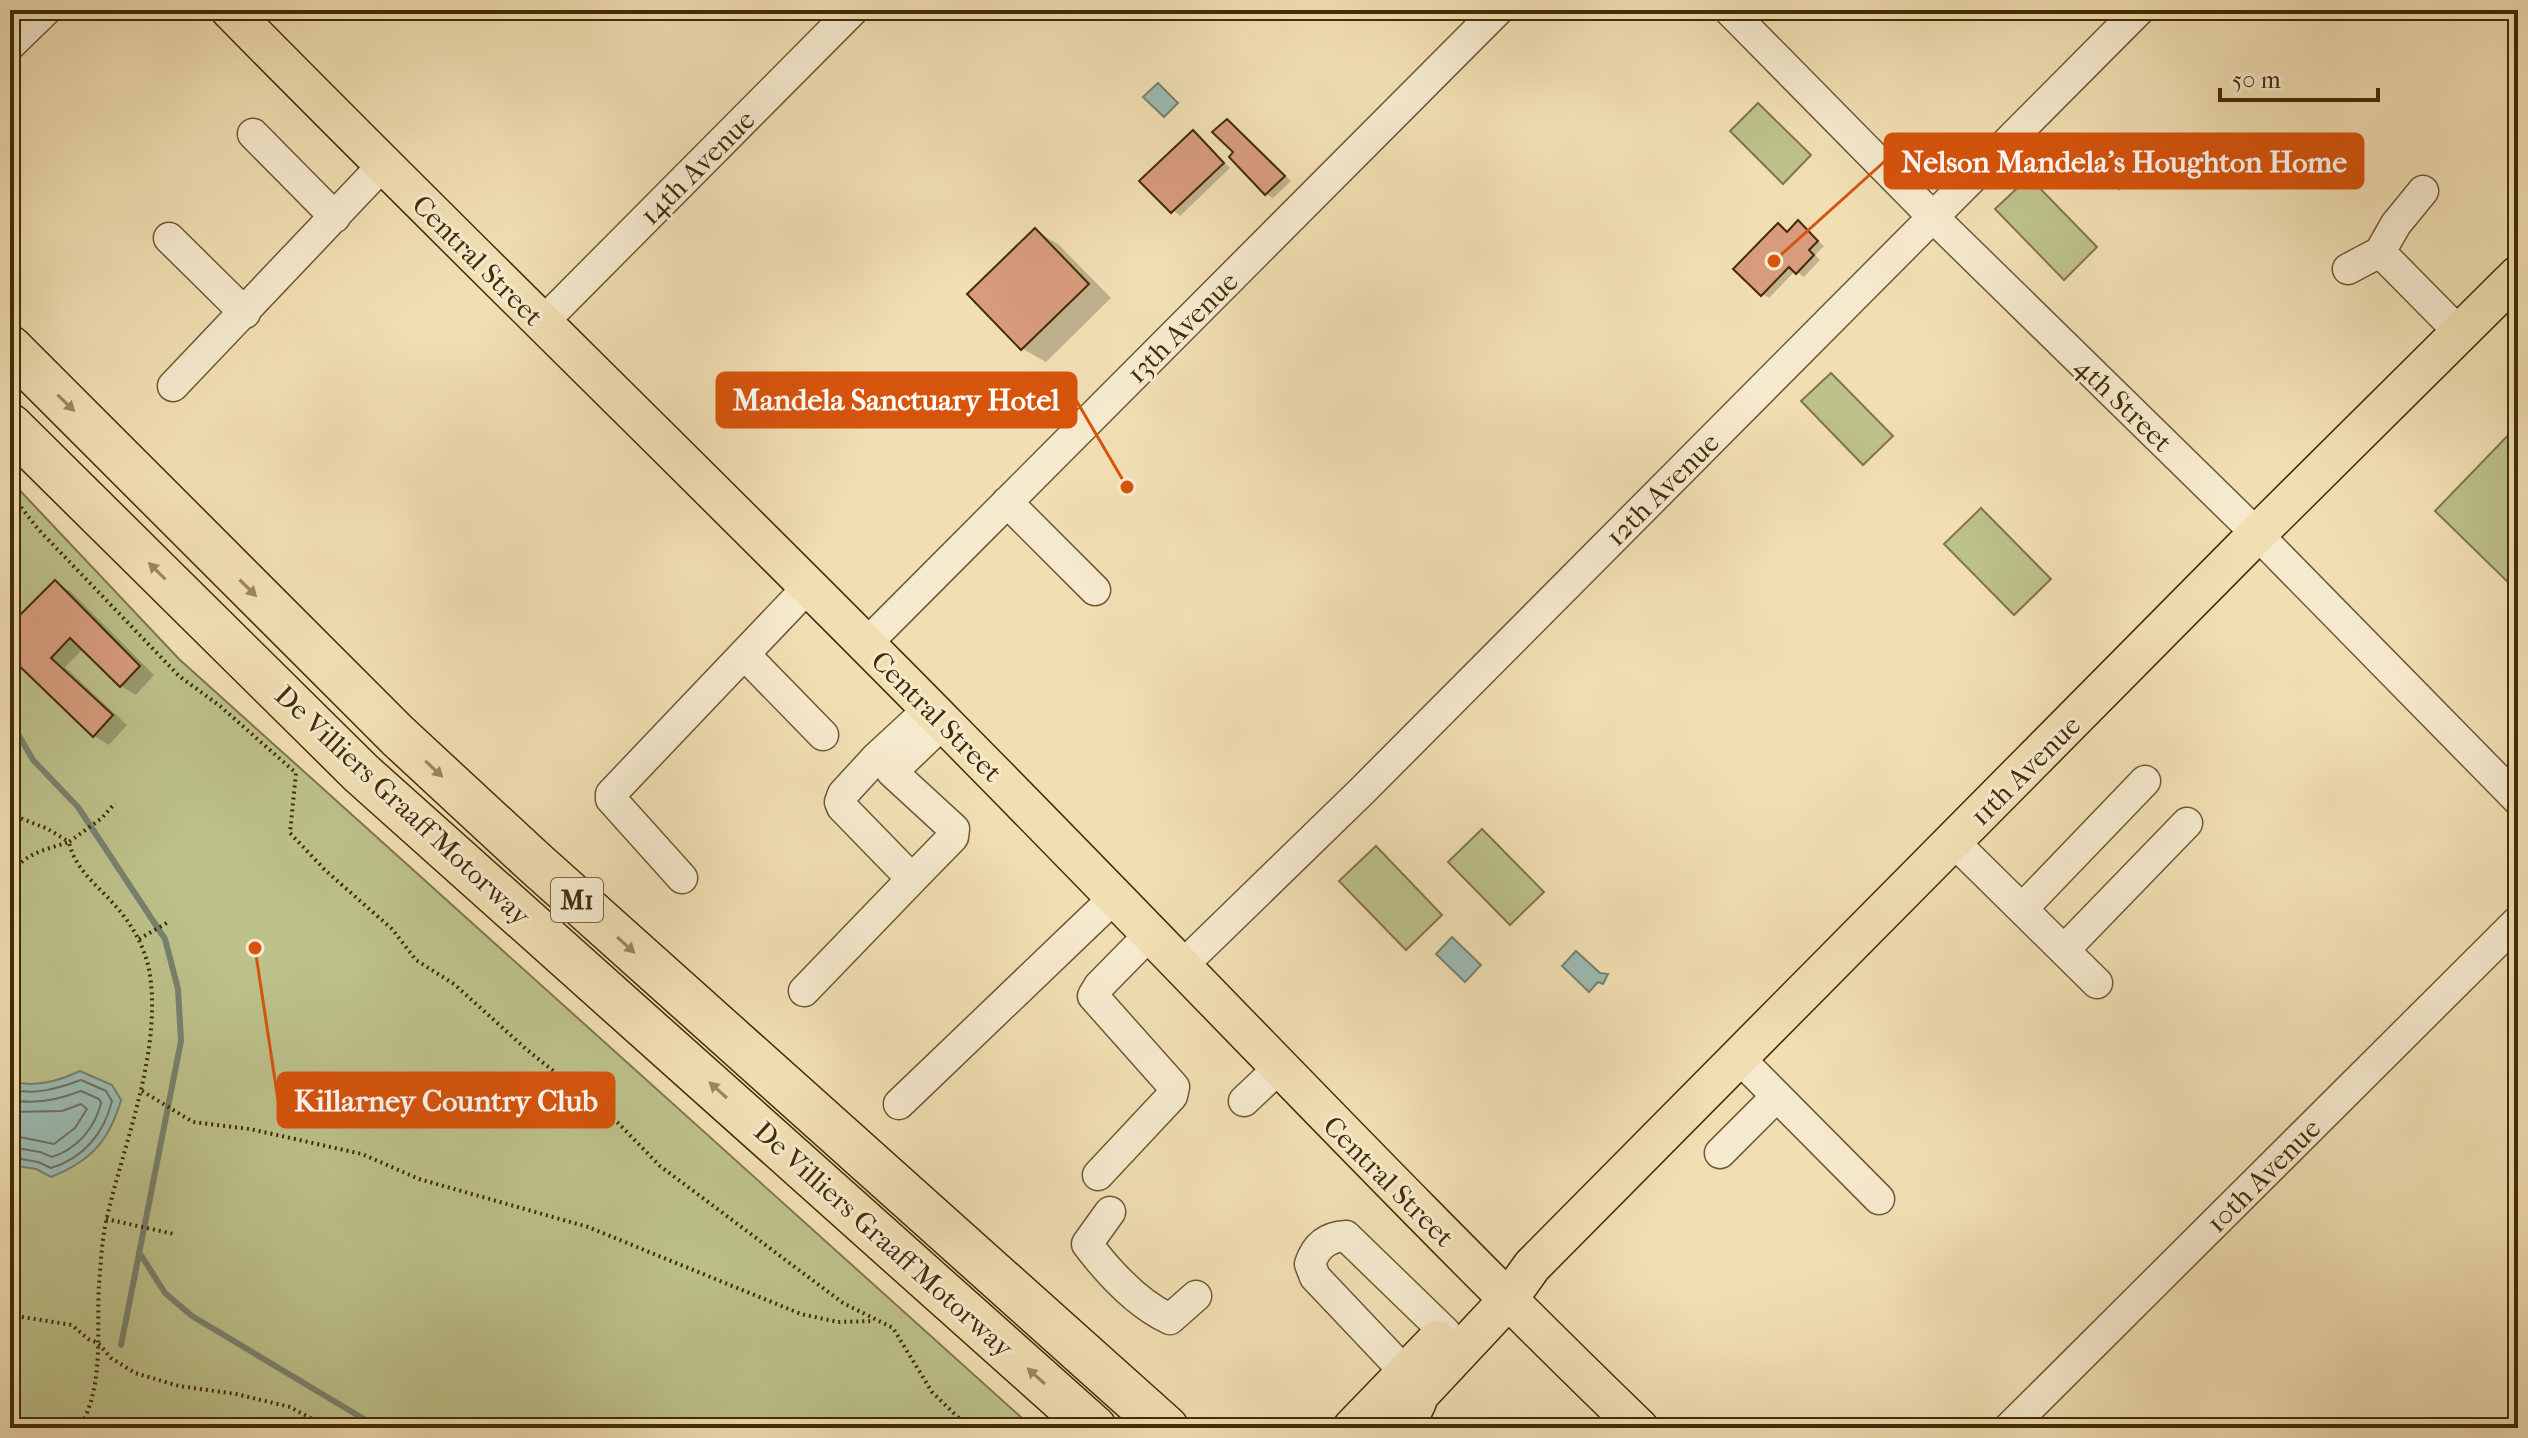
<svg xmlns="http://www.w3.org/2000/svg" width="2528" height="1438" font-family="'IM FELL French Canon',serif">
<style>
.green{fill:#bdc18a;stroke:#807649;stroke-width:2}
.water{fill:#9cbbb4;stroke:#78826f;stroke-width:2}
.shadow{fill:#0003}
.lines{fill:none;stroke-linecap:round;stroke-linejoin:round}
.shore{stroke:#6f745e;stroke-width:2}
.stream{stroke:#78826f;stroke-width:6}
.building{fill:#d89c7d;stroke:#422c08;stroke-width:2}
.minor-casing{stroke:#6e5933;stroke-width:33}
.major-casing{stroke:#422c08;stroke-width:41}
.highway-casing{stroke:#422c08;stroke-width:47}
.path{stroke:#422c08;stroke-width:4;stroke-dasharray:2 4;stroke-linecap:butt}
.minor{stroke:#f6eace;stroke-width:30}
.major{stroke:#f1dfb3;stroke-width:38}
.highway{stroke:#f1dfb3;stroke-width:44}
.oneway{fill:#9a865e}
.labels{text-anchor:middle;stroke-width:6;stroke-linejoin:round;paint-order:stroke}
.shield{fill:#f6eace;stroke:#786543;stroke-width:2}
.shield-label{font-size:26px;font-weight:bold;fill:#422c08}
.street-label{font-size:28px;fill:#422c08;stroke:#f6eace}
.leader{fill:none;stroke:#d7540c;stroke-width:3}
.callout-dot{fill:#d7540c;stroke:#f6eace;stroke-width:3}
.callout{fill:#d7540c;stroke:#d7540c;stroke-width:3}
.callout-label{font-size:30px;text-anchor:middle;font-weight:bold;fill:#fff}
</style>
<rect width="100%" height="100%" fill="#f1dfb3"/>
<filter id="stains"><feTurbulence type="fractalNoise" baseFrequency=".0025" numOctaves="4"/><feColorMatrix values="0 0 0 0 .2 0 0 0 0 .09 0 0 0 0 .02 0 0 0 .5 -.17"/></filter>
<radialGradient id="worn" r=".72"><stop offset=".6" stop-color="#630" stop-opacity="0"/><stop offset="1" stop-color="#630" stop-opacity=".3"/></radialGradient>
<path class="green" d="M1758,103L1811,155L1783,184L1730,131Z
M2029,177L2097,247L2064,280L1995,209Z
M1831,373L1893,436L1863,465L1801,401Z
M2518,425V592L2435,511Z
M10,480L179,659L1033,1428H10Z
M1981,508L2051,579L2014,615L1944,544Z
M1482,829L1544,892L1510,925L1448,862Z
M1376,846L1442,915L1406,950L1339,881Z"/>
<path class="water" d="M1158,83L1178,103L1164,117L1143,97Z
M2110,153L2132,176L2119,189L2097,166Z
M1452,937L1481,965L1465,982L1436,954Z
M1576,951L1600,973L1608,974L1603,984L1598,982L1589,992L1562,966Z
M80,1071L112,1085L121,1100C109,1141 91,1161 51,1177L36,1169L10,1165V1081C33,1088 59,1081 80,1071Z"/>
<path class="shadow" d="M1228,122L1291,181L1273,198L1266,194L1236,152Z
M1194,133L1201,137L1230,168L1180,216L1142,181Z
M1798,223L1824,246L1815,255L1820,260L1804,277L1795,271L1769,298L1762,294L1778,226L1788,233Z
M1035,231L1058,244L1111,298L1046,362L1023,349L970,294Z
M55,583L71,592L154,675L136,695L121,686L84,648L65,667L127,725L109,745L94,736L10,654V628Z"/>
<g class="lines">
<path class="shore" d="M10,1089C34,1096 59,1088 81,1080L106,1091L112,1101C104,1133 84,1158 51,1168L38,1162L10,1157
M10,1099C33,1106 60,1099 81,1091L99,1099L101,1103C95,1128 77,1149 52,1157L40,1152L10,1147
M10,1112L62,1111L81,1104L87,1109L75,1128L54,1144L10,1135"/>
<path class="stream" d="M10,720L33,760L78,807L165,939L178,989L181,1041L121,1345
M139,1252L165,1293L192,1316L379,1428"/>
</g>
<path class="building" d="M1227,119L1285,176L1265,195L1229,157L1233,152L1212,132Z
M1193,130L1224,163L1171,213L1139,181Z
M1798,220L1818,241L1809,250L1814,255L1796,274L1789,267L1761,296L1733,269L1778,223L1787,232Z
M1035,228L1089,284L1021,350L967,294Z
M55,580L140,666L120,687L70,638L51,658L113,715L93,737L10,657V625Z"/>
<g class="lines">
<g class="minor-casing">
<path id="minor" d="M1729,10L1934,218L2257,534L2518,800
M10,45L46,10
M253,134L335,217
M2423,191L2396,224L2380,252L2460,333
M169,238L245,313
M2348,269L2380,252
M541,324L853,10
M173,386L383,165
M1007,502L1095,590
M866,644L1498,10
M744,654L823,735
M930,708L877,757L843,794L840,802L842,807L912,879L953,837L954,829L892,772L944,722
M1954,842L2097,983
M682,878L611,799V794L808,587
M2022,909L2145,781
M2064,950L2187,823
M1183,965L1362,791L2139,10
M804,991L912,879
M1739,1058L1879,1199
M1244,1101L1279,1068
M899,1104L1115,897
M1720,1153L1777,1096
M1098,1175L1172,1096L1174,1087L1093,996L1099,986L1151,933
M1110,1212L1087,1244C1109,1273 1137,1304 1170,1319L1196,1296
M1405,1372L1315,1277L1310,1264C1316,1246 1327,1237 1346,1236L1445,1332
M2009,1428L2518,921"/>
</g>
<g class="major-casing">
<path id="major" d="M230,10C467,251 711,486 948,727C1179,960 1403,1200 1639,1428
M1392,1424L1507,1301L1532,1266L2257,534L2518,275
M1352,1428L1437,1340"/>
</g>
<g class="highway-casing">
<path id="highway" d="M10,348L398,736L533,861L1166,1428
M10,426L361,773L1094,1428
M1401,1428L1414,1401"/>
</g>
<path class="path" d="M10,493L38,529L179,676L220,706L296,773L290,833L325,870L392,929L416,960L454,984L526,1049L618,1123L660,1166L843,1303L893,1328L932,1392L969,1428
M10,814L48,829L69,842L102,818L115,803
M10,883C15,855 45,850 69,842C75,871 101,888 119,910C133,927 144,946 149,969C163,1047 126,1137 108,1213C102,1235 101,1261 99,1285C96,1331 105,1387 79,1428
M139,939L170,921
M142,1091L193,1122L250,1129L362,1154L419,1179L588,1227L801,1314L838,1322L873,1321
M106,1219L174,1234
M10,1315L72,1325L88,1339L98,1343L111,1358L135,1373L179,1386L236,1394L290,1407L329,1428"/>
<use href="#minor" class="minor"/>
<use href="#major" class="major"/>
<use href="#highway" class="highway"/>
</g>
<defs><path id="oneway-solid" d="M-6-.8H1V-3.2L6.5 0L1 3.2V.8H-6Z" transform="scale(2)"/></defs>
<g class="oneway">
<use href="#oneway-solid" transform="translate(66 403) rotate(44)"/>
<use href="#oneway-solid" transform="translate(157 571) rotate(-135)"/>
<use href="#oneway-solid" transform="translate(248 588) rotate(45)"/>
<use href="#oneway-solid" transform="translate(434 769) rotate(43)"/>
<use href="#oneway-solid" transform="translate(626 945) rotate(42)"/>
<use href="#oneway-solid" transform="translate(718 1090) rotate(-138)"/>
<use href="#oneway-solid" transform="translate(1036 1376) rotate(-138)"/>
</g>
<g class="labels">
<rect class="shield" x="551" y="878" width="52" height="44" rx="6"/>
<g class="shield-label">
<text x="577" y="909">M1</text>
</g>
<g class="street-label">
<text transform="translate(697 167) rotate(-45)" y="10">14th Avenue</text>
<text transform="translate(478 260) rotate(45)" y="10">Central Street</text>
<text transform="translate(1182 327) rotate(-45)" y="10">13th Avenue</text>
<text transform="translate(2124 404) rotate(44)" y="10">4th Street</text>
<text transform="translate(1662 489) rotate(-45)" y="10">12th Avenue</text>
<text transform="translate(937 716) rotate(45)" y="10">Central Street</text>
<text transform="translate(2025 770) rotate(-45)" y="10">11th Avenue</text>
<text transform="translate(403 805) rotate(43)" y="10">De Villiers Graaff Motorway</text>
<text transform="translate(2263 1175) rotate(-45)" y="10">10th Avenue</text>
<text transform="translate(1389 1181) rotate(45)" y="10">Central Street</text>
<text transform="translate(884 1239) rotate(42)" y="10">De Villiers Graaff Motorway</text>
</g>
</g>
<path class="leader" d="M1774 261L1885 161M1127 487L1076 400M255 948L278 1100"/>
<g class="callout-dot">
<circle cx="1774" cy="261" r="8"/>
<circle cx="1127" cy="487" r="8"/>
<circle cx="255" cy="948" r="8"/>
</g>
<g class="callout">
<rect x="1885" y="134" width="478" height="54" rx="8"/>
<rect x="717" y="373" width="359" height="54" rx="8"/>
<rect x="278" y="1073" width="336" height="54" rx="8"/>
</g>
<g class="callout-label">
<text x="2124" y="172">Nelson Mandela's Houghton Home</text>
<text x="896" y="410">Mandela Sanctuary Hotel</text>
<text x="446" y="1111">Killarney Country Club</text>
</g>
<rect width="2528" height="1438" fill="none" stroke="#f1dfb3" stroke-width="40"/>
<rect x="12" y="12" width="2504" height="1414" fill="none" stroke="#422c08" stroke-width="4"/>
<rect x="20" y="20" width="2488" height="1398" fill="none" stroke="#422c08" stroke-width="2"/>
<path d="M2220 88v12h158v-12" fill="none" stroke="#422c08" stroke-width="4"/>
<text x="2232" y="88" font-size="24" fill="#422c08" stroke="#f6eace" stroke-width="6" paint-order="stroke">50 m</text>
<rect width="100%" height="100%" filter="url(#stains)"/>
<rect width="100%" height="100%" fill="url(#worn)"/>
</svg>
